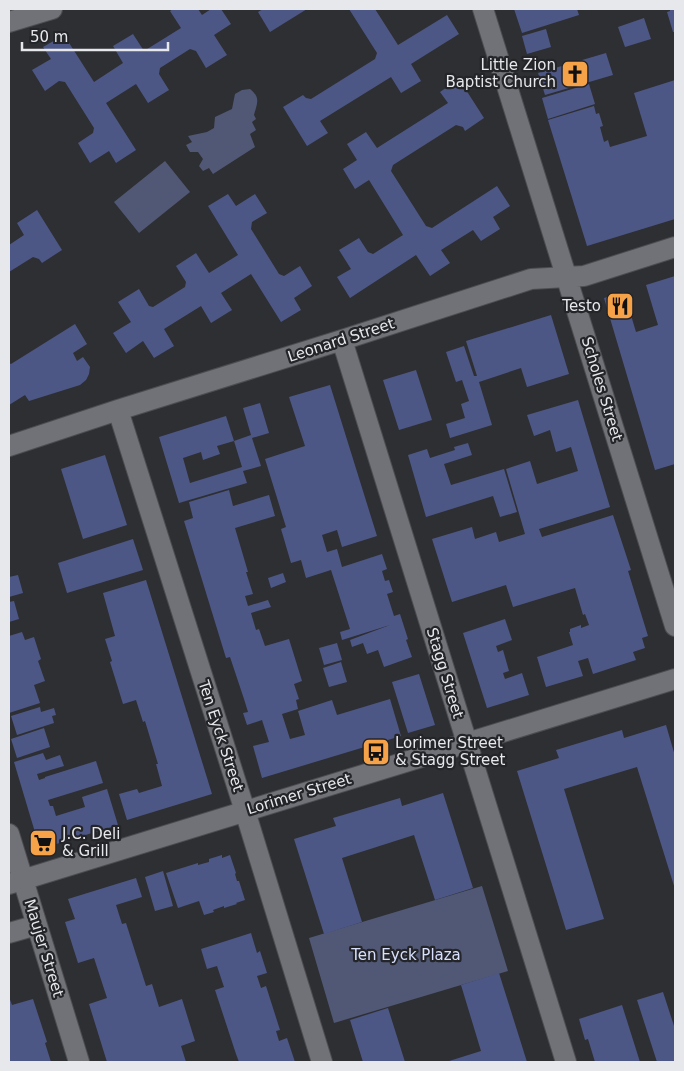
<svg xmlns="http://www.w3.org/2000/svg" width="684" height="1071" font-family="'DejaVu Sans',sans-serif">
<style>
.green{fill:#515875}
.building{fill:#4d5785;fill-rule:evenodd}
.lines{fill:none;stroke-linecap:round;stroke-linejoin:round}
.minor-casing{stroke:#4c4d51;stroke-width:22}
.minor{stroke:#717277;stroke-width:20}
.labels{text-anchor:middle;stroke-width:4.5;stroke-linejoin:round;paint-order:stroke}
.poi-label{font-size:15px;fill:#e7e8eb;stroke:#242529;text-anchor:end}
.street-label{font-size:15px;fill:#e7e8eb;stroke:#242529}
.park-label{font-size:15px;fill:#d8e0fe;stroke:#242529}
</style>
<rect width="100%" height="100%" fill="#2e2f33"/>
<path class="green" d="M250,89C261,98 257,103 254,115L256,119L252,122L256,130L250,134L255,147L213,174L209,168L203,171L199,166L203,159L198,152H190L186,145L192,142L188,136L207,132L214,128L215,117L232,109L235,94L242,90Z
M165,161L190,192L139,233L114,202Z
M482,886L508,971L334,1023L309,938Z"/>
<path class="building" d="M173,9H198L202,15L211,9H221L231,24L214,35L227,55L206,68L196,51L190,49L160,68L159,74L169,90L148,103L136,84L106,103L136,150L116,163L109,151L90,163L78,143L93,133L94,128L65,82L59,81L45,91L32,70L51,59L43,47L64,35L94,82L123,63L113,46L133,34L144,51L181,28L170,11Z
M263,9H307L270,32L258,12Z
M349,9H375L398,45L447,15L459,34L411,64L421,81L401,93L391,77L320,121L328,133L307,146L283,107L303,95L306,98L311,99L375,59L377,53Z
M514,9H577L579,15L522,33Z
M670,9H675V32H673L667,12L670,11Z
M644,18L651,39L625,47L618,27Z
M546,29L551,47L527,54L522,36Z
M606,53L613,75L545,95L538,73Z
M459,79L484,118L465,131L463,127L456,125L393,165L391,171L426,226L432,228L497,186L510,206L493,217L500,229L481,241L473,230L441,250L450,263L430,276L416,255L350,298L337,277L351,269L339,250L359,238L368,252L373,254L403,235L369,180L355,189L343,169L357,160L347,144L366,132L377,148L448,103L440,92Z
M675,80V219L587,246L548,120L594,106L596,114L599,113L603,126L600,127L604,142L608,140L610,147L647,136L634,93Z
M589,84L595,104L548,119L542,98Z
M228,194L236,206L255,194L267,213L252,222L251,229L279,274L284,276L300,266L312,286L294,298L301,310L281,322L251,274L221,293L232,310L211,323L201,306L164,329L174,346L154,358L143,341L126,353L113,333L131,322L118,302L139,289L149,306L153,307L185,287L186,282L176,266L196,253L209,273L238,255L208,206Z
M37,210L62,250L42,263L39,259L33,257L9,272V245L24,235L17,223Z
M675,276V464L655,470L604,298L624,292L636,332L658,325L646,285Z
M551,315L569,374L527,387L521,368L479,382L492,425L450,438L446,424L465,418L461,404L469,401L462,380L456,382L446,352L464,346L474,376H477L466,341Z
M75,324L87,344L73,353L77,361L83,357L90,367L89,374L86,380L80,385L29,401L25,395L9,405V363L11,364Z
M416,370L432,420L399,430L383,380Z
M330,385L377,536L342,547L337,530L322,535L327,552L337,549L342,567L382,554L387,569L382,571L385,581L389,580L393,592L387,594L394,616L400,614L408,639L406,640L412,657L384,667L378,650L367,654L363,643L352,647L350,640L390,625L342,640L340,632L350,629L331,570L306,578L301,560L291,563L281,529L286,527L265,459L305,446L289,397Z
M578,400L610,507L539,529L542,537L613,515L631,570L628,571L648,636L642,638L645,648L633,652L636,660L593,674L588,658L578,661L583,676L546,687L537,657L573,645L569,632H570V629L581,625V628L589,625L585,614L583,615L575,588L513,607L506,585L452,602L432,539L472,527L475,539L496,532L499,542L525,534L506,469L530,461L537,484L578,471L571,447L556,452L550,430L534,436L527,415Z
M260,403L269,433L252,438L261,466L243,471L247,483L179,503L159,437L226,416L234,441L251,435L243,408ZM234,441L242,467L190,483L183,458L201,452L203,460L220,454L217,446Z
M468,443L472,455L444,464L451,485L504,469L517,512L500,517L493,496L426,517L408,455L427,449L430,458L455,450L454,447Z
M105,455L127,525L83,539L61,469Z
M229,490L233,506L269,495L275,516L235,528L248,572H246L253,594L245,596L248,606L268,600L271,607L251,613L256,630L259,629L265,646L289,639L302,681L294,684L299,699L296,700L298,709L282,714L290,739L305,735L298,711L332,700L337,715L390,699L401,736L262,778L253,746L269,742L262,720L247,725L243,713L248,712L244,699L230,657L226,658L184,521L193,518L189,502Z
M133,539L143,570L67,593L58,563Z
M283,573L286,582L271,588L268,578Z
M18,575L23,593L9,597V577Z
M146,580L212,794L127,820L119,794L137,789L139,793L162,786L156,764H158L145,721L143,722L136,700L123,704L110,662L112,661L105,639L115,636L103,593Z
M14,601L19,619L9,622V602Z
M505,619L512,640L496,646L498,652L503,650L509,671L503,673L505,679L522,673L529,695L487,708L463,633Z
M22,632L25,640L34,637L41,659L38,661L45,681L34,685L40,703L9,713V636Z
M337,643L342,660L324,665L319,648Z
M341,662L347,682L329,687L323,668Z
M419,674L435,725L408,733L392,682Z
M40,707L41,712L54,708L56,715L52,716L54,723L17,735L11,716Z
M666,725L675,756V889L637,767L564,789L604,919L566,930L517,771L559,758L556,750L622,730L624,738Z
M44,728L50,747L17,758L11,739Z
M43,753L46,760L60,755L64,766L37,774L39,780L45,778V777L96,761L103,783L48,800L50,806H53L56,816L85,807L82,797L107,789L118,825L40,849L14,762Z
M443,793L473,888L435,900L414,835L342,858L362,922L324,934L294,839L336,826L333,818L400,798L402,806Z
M222,855V858L230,855L236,873L235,874L237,881H239L245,900L236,903L237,904L224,908V906L213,910L214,912L204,915L199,901L178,908L166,873L198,863V865L209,862V859Z
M163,871L173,906L155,911L145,877Z
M136,878L142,897L116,905L122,924L126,923L146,986L152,984L159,1007L182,999L195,1041L181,1046L186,1062H107L89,1004L107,998L94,958L78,963L65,922L75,919L68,899Z
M251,933L257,953L260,951L267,973L257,976L261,988L266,986L280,1030L276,1031L279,1041L287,1038L295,1062H239L236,1054L215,990L224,987L217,966L207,969L201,949Z
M499,973L527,1062H446L481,1051L461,985Z
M663,992L675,1029V1062H657L637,1000Z
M9,997L12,1005L33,999L47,1042L45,1043L51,1062H9Z
M622,1005L640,1062H595L588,1039L585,1040L579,1019Z
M388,1008L405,1062H363L350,1020Z"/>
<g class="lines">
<g class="minor-casing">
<path id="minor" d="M483,9L675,626
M9,22L52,9
M342,340L566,1062
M118,410L245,811L322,1062
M9,446L118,410L342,340L531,279L584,276L675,247
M9,834L79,1062
M9,884L675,679
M9,933L37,925"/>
</g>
<use href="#minor" class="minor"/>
</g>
<defs>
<g id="church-square" transform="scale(1.4375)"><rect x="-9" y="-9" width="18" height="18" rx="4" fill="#f6a248" stroke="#242529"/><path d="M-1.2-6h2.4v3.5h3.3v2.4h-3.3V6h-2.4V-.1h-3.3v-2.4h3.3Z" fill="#111"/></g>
<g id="restaurant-square" transform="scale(1.4375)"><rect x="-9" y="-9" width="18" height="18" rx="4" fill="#f6a248" stroke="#242529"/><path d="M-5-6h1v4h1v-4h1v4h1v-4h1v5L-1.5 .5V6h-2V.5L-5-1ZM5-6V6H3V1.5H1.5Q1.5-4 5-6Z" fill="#111"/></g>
<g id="bus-square" transform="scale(1.4375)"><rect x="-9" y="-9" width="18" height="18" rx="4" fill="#f6a248" stroke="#242529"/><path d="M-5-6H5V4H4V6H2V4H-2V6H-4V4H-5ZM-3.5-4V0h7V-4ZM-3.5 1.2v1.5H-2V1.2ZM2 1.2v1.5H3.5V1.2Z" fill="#111"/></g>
<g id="supermarket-square" transform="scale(1.4375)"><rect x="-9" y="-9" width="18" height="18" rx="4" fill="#f6a248" stroke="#242529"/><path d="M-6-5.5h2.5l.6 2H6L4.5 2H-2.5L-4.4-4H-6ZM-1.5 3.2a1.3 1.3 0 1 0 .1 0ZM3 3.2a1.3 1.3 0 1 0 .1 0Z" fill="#111"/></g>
</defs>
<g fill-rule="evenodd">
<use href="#church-square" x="575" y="74"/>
<use href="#restaurant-square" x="620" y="306"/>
<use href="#bus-square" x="376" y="752"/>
<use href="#supermarket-square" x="43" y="843"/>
</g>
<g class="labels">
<g class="poi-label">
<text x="556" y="70">Little Zion<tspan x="556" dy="17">Baptist Church</tspan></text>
<text x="601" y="311">Testo</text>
<text x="395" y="748" text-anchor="start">Lorimer Street<tspan x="395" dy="17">&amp; Stagg Street</tspan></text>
<text x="62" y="839" text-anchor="start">J.C. Deli<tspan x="62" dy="17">&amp; Grill</tspan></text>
</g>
<g class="street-label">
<text transform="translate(341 340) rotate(-18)" y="5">Leonard Street</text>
<text transform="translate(602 389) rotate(73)" y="5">Scholes Street</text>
<text transform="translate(445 673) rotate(73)" y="5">Stagg Street</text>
<text transform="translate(221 736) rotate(72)" y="5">Ten Eyck Street</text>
<text transform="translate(299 794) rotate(-17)" y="5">Lorimer Street</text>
<text transform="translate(44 948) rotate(73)" y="5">Maujer Street</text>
</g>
<g class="park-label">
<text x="406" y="960">Ten Eyck Plaza</text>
</g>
</g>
<rect width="684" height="1071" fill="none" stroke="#e7e8eb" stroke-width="20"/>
<path d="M22 42v8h146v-8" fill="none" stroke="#e7e8eb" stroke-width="2.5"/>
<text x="30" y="42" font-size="15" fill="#e7e8eb" stroke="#242529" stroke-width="4" paint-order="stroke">50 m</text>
</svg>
